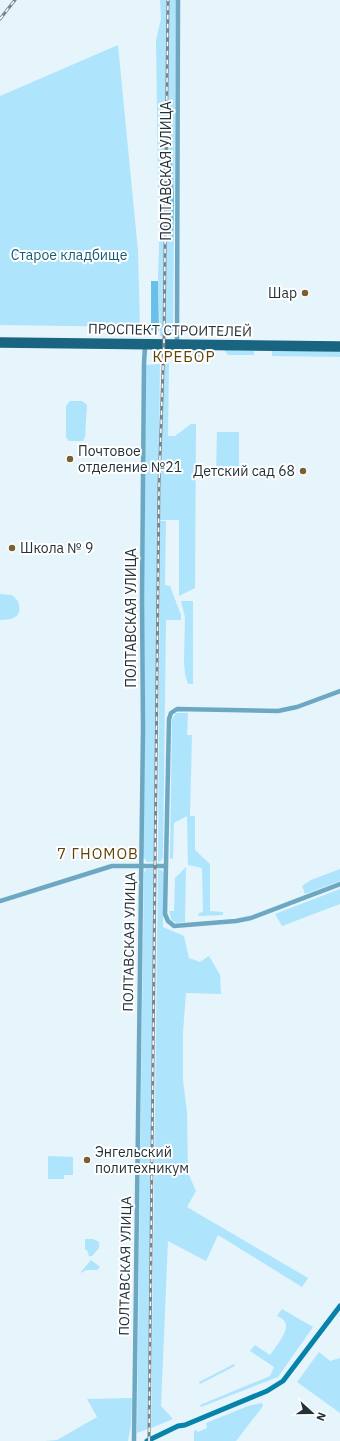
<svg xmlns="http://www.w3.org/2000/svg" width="340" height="1441" font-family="'IBM Plex Sans',sans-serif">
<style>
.green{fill:#afe4fd}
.forest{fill:#66c0e7}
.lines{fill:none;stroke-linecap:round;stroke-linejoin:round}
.tertiary{stroke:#6da8c3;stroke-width:4.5}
.secondary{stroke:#0583aa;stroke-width:5}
.primary{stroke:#196480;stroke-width:5.5}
.rail-casing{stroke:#77858c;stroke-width:3}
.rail{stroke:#fff;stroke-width:1.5;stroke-dasharray:4.5;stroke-linecap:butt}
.poi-dot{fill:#7b5f32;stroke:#fff;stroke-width:1.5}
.labels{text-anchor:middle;stroke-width:4;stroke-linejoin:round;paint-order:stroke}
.street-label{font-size:14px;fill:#243238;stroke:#fff}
.park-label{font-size:14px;fill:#155d77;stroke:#fff}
.poi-label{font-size:14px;fill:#243238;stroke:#fff;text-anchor:start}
.neighbourhood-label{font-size:15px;letter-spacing:1px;fill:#604308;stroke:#fff}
</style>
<rect width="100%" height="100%" fill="#e6f4fb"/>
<path class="green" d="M160,0H176L173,335L160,336L158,276L159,248L156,40L161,19Z
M118,45L138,251L140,327L0,325V96Z
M191,350H208L211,354L209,357L206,355L202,357H191Z
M224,350L254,351V355H228Z
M272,350L340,351V357L272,356Z
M163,363H169L168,436H175L191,424H196L195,588L179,596V520H160Z
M160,364L154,862H147L143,857L142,716L146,365Z
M70,401H82L87,405L85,437L83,441H69L66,437V406Z
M217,432H239V474H216Z
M160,521H166L165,585L170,586L181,615V620H166L163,857L161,861L158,862Z
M0,594L12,595L18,601C23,617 14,620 0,620Z
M181,601H193V684H188L185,674L184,663L185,617Z
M176,713H188L187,735H192L190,816H195V850L210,864V911L223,912V915L198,916L199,913L203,912L202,868L188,865L187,816L174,823L173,859L170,858L172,719Z
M186,867L185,922L177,923L172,921L169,911H174L175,878Z
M146,869H154L148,1429L137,1433L140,1173H143V1164H140L144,873Z
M158,869L163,871L164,874L163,927L184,936L189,958L200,962L209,956L220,975L221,994L186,993L183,1032V1080L187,1113L188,1173L196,1191L187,1207L308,1278L302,1287L218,1235L206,1261L168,1241L161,1406L173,1419L151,1428Z
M340,869V881L305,894L302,886L311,880Z
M340,889V904L282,926L275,914Z
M48,1156L73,1157V1175H64V1179H48Z
M85,1239H93L99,1242V1248L92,1256H89L87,1250H85Z
M91,1260L100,1267L97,1270H87L80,1273Z
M282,1309L313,1327L278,1377L201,1407L200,1405L270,1376L274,1367L250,1351L255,1345L270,1355C275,1348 290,1330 285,1322C283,1319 280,1317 277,1316Z
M319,1352L330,1361L340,1358V1413L297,1382Z
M234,1364L235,1366L200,1384L199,1382Z
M132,1398L131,1426L128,1441H45L57,1440L97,1417L87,1399Z
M262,1403L263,1406L236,1441H194V1431L196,1430L198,1432L207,1428L206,1423L248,1406Z"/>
<path class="forest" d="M172,161L174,199L173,238L167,233L168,164Z
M151,281H158L159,331L151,330Z"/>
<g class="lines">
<path class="tertiary" d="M177,342L178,0
M340,691L297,707L278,711L177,709L171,713L169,719L165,914L168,921L174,926L236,921L251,918L340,884
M0,901L112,866H166
M134,1441L143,729L142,598L144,363L145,347"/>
<path class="secondary" d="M147,1441L178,1426L185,1425L267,1391L283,1381L340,1306"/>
<path class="primary" d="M0,340L340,344
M0,345L340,349"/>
<g class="rail-casing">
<path id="rail" d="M0,19L15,0
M149,1441L159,486L164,339L168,0"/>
</g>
<use href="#rail" class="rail"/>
</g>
<g class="poi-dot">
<circle cx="305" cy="293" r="4"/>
<circle cx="70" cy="459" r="4"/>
<circle cx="303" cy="471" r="4"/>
<circle cx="12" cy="548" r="4"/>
<circle cx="87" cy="1160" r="4"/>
</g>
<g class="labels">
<g class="street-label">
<text transform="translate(166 171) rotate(-90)" y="5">ПОЛТАВСКАЯ УЛИЦА</text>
<text transform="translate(170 330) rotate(1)" y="5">ПРОСПЕКТ СТРОИТЕЛЕЙ</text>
<text transform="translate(131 618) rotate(-90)" y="5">ПОЛТАВСКАЯ УЛИЦА</text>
<text transform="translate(129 942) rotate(-89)" y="5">ПОЛТАВСКАЯ УЛИЦА</text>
<text transform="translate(125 1266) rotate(-89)" y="5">ПОЛТАВСКАЯ УЛИЦА</text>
</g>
<g class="park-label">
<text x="69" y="260">Старое кладбище</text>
</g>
<g class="poi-label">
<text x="297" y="298" text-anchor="end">Шар</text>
<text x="78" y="456">Почтовое<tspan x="78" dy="16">отделение №21</tspan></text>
<text x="295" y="476" text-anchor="end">Детский сад 68</text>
<text x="20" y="553">Школа № 9</text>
<text x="95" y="1157">Энгельский<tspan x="95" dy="16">политехникум</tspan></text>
</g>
<g class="neighbourhood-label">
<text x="184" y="362">КРЕБОР</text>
<text x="98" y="859">7 ГНОМОВ</text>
</g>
</g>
<g transform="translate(312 1413) rotate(111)" stroke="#ffffff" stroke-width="3" paint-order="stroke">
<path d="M0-3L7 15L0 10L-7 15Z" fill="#243238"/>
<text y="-6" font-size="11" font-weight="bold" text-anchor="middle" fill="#243238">N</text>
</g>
</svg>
